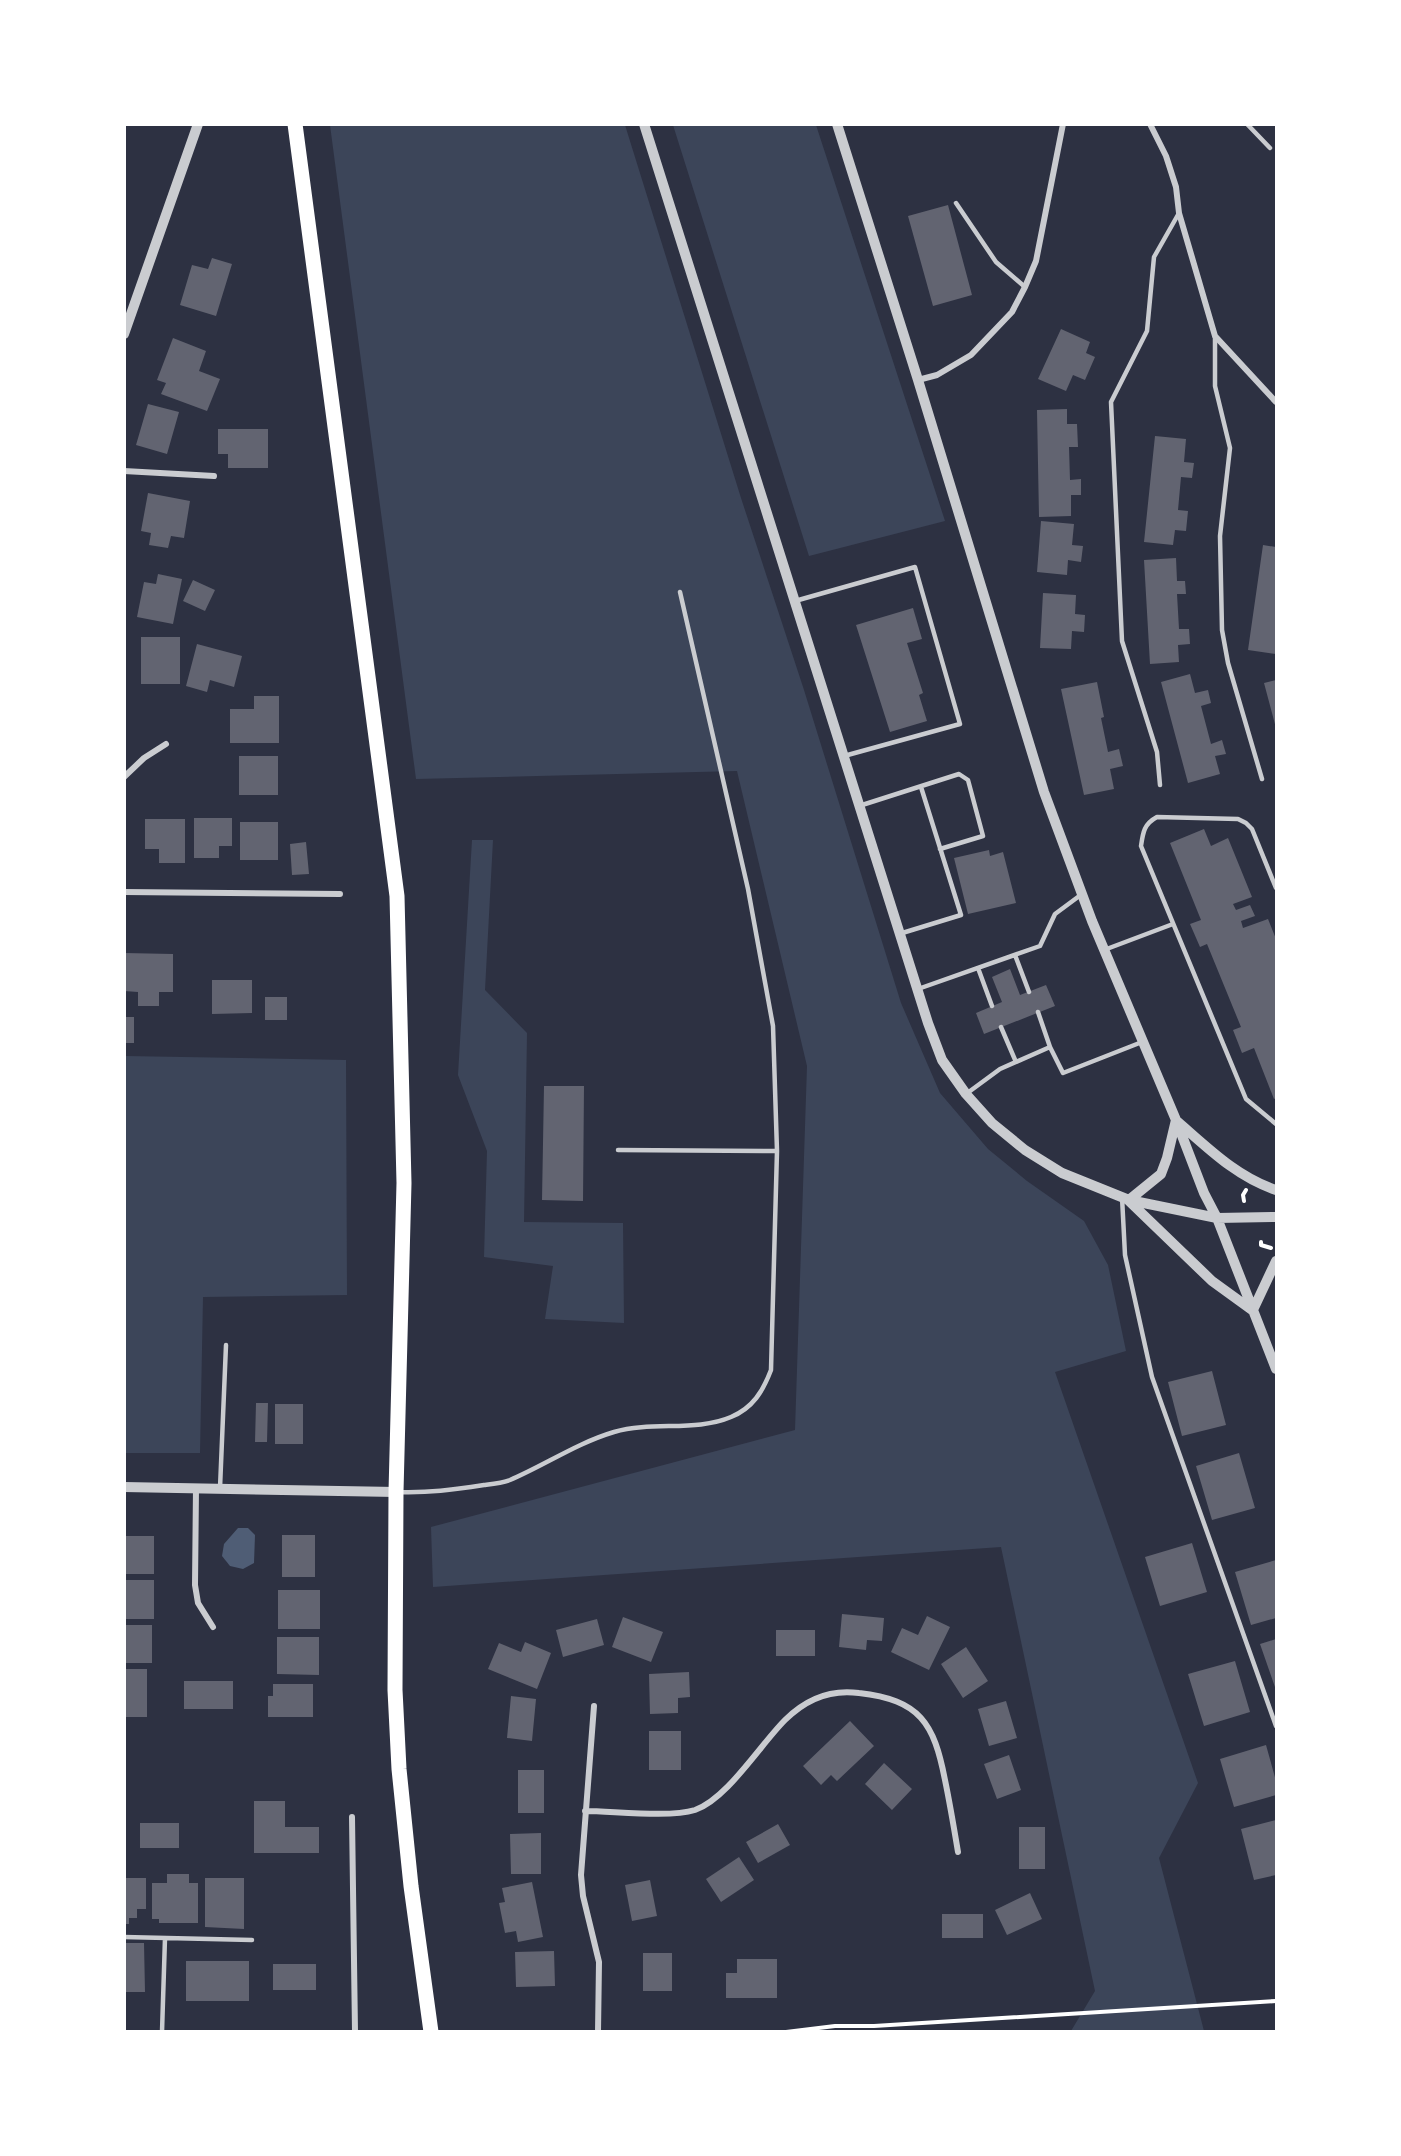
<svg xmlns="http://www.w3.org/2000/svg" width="1401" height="2156" font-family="Rubik,sans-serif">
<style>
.green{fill:#3c4559}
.water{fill:#4f5d75}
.building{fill:#626471}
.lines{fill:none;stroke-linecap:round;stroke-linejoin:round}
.path{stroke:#fff;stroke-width:4}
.service{stroke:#caccd0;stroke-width:4.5}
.minor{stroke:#caccd0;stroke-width:6}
.tertiary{stroke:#caccd0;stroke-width:10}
.primary{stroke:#fff;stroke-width:15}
</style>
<rect width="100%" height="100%" fill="#2d3142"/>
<path class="green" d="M330,125H625L741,498L804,690L901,1003L940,1093L988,1149L1027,1181L1084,1221L1108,1265L1126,1351L1055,1372L1198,1783L1159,1858L1204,2031H1071L1095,1991L1001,1547L433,1587L431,1527L795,1430L807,1066L737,771L416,779Z
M673,125H816L945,521L809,556Z
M472,840H493L485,990L527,1033L524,1222L623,1223L624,1323L545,1319L553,1266L484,1257L487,1151L458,1075Z
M125,1056L346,1060L347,1295L203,1297L200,1453H125Z"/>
<path class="water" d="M238,1528H248L255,1535L254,1563L243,1569L230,1566L222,1556L224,1544Z"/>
<path class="building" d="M948,205L972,295L933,306L908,216Z
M212,258L232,264L216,316L180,305L192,265L208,269Z
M1061,329L1090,342L1086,353L1095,357L1085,380L1073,375L1066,391L1038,379Z
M173,338L206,351L199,371L220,379L207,411L161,394L166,383L157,380Z
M148,404L179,412L167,454L136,445Z
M1067,409V424H1077L1078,447H1069L1070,480L1081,479V495H1071V516L1039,517L1037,410Z
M218,429H268V468H228V454H218Z
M1155,436L1186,439L1184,462L1194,463L1192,478L1181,477L1178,510L1188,511L1186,531L1175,530L1173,545L1144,542Z
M148,493L190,501L184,538L171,536L168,548L149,545L151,533L141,531Z
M1041,521L1074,524L1072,545L1083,546L1081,562L1068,560L1067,575L1037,572Z
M1263,545L1276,547V654L1248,650Z
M1176,558L1177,581H1185L1186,594H1177L1179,629H1189L1190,644L1178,645L1179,662L1150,664L1144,560Z
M158,574L182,579L173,624L137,617L144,582L156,584Z
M193,580L215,590L205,611L183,601Z
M1043,593L1076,595L1075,614L1085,615L1084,632L1072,631L1071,649L1040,648Z
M913,608L922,639L907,643L923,693L919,695L927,721L890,732L856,625Z
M141,637H180V684H141Z
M197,644L242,656L234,687L210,680L207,692L186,686Z
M1190,674L1195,693L1208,690L1211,703L1201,706L1211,744L1222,740L1226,754L1215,756L1220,774L1188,783L1161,682Z
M1276,680V728L1264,683Z
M1097,682L1104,717L1101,718L1108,752L1119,749L1123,766L1110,769L1114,789L1084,795L1061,689Z
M254,696H279V743H230V709H254Z
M239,756H278V795H239Z
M194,818H232V846H219V858H194Z
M145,819H185V863H159V849H145Z
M240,822H278V860H240Z
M1204,829L1211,846L1228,838L1252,897L1233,904L1236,910L1250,905L1255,916L1241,921L1243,928L1268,919L1276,939V1098L1274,1099L1254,1048L1242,1053L1233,1030L1241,1027L1207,944L1200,947L1190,924L1201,920L1170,843Z
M306,842L309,874L292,875L290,844Z
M989,850L990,856L1003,852L1016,903L968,914L954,858Z
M124,953L173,954V992H159V1006H138V992L124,991Z
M1010,969L1020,995L1046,985L1055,1006L984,1034L976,1013L1002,1002L992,977Z
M212,980H252V1013L212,1014Z
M265,997H287V1020H265Z
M124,1017H134V1043H124Z
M544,1086H584L583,1201L542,1200Z
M1212,1371L1226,1425L1182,1436L1168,1382Z
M256,1403H268L267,1442H255Z
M275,1404H303V1444H275Z
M1239,1453L1255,1508L1212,1520L1196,1466Z
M282,1535H315V1577H282Z
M124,1536H154V1574H124Z
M1192,1543L1207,1592L1160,1606L1145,1557Z
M1276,1560V1618L1251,1625L1235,1572Z
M124,1580H154V1619H124Z
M278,1590H320V1629H278Z
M842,1614L884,1618L882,1641L867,1640L866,1650L839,1647Z
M927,1616L950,1627L929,1670L891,1652L902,1628L918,1635Z
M623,1617L663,1632L651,1662L612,1647Z
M597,1619L604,1645L563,1657L556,1630Z
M124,1625H152V1663H124Z
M776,1630H815V1656H776Z
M277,1637H319V1675L277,1674Z
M1276,1639V1690L1260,1644Z
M525,1642L551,1653L537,1689L488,1669L499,1643L521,1652Z
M966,1647L988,1681L963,1698L941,1664Z
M1235,1661L1250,1712L1204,1726L1188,1674Z
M124,1669H147V1717H124Z
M689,1672L690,1697L678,1698V1713L650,1714L649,1674Z
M184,1681H233V1709H184Z
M273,1684H313V1717H268V1696H273Z
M511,1696L536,1699L532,1741L507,1738Z
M1006,1701L1017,1738L989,1746L978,1709Z
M850,1721L874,1746L837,1781L831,1775L821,1785L803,1766Z
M649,1731H681V1770H649Z
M1266,1745L1276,1781V1795L1234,1807L1220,1759Z
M1009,1755L1021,1790L997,1799L984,1764Z
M884,1763L912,1789L892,1810L865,1784Z
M518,1770H544V1813H518Z
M254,1801H285V1827H319V1853H254Z
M1276,1820V1875L1254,1880L1241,1829Z
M140,1823H179V1848H140Z
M778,1824L790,1845L758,1863L746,1842Z
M1019,1827H1045V1869H1019Z
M541,1833V1874H511L510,1834Z
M739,1857L754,1880L721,1902L706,1879Z
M167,1874H189V1883H198V1923H159V1919H152V1883H167Z
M124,1878H146V1909H137V1918H129V1924H124Z
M205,1878H244V1929L205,1927Z
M650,1880L657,1916L632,1921L625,1885Z
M532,1882L543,1937L518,1942L516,1931L505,1933L499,1903L505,1902L502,1888Z
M1030,1893L1042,1919L1007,1935L995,1910Z
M942,1914H983V1938H942Z
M124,1943H144L145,1992H124Z
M554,1951L555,1986L516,1987L515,1952Z
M643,1953H672V1991H643Z
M737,1959H777V1998H726V1973H737Z
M186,1961H249V2001H186Z
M273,1964H316V1990H273Z"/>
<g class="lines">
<path class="path" d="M1244,1201L1243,1195L1246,1190
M1261,1242V1245L1271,1248
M786,2032L835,2026H874L1276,2001"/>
<path class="service" d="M1247,124L1270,148
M956,203L996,262L1025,287
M1215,336V386L1230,448L1220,536L1222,630L1228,663L1262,779
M795,601L915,567L960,724L844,756
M1160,785L1157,752L1122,641L1111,402L1147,331L1154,257L1179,213
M859,806L959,774L968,780L983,836L940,849
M1276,888L1252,829L1246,823L1238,819L1157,817C1144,824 1143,832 1141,846L1246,1099L1276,1124
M899,934L961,915L921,787
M1104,950L1173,924
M1015,955L1029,992
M978,968L992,1006
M918,989L1040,946L1055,914L1082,894
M1038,1012L1050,1047
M1001,1027L1016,1062
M966,1094L1000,1069L1050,1047L1063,1073L1142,1042
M618,1150L777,1151
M1122,1197L1125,1255L1152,1377L1276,1726
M220,1488L226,1345
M397,1492C429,1493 452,1490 484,1485C492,1484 502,1483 510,1480C545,1465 577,1443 614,1432C653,1421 696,1432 731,1417C753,1408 763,1391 771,1370L777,1151L773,1026L748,889L680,592
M124,1937L252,1940
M162,2032L165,1938"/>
<path class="minor" d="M1150,124L1166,156L1176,187L1179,213L1215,336L1276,402
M918,380L937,375L971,355L1012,312L1025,287L1036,261L1063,124
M124,471L214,476
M124,777L144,758L166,744
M124,892L340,894
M196,1488L195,1585L198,1603L213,1627
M594,1706L581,1875L583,1896L599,1962L598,2032
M585,1811C613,1811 669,1818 695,1810C727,1799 760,1745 785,1720C805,1700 830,1689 859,1693C920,1700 934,1723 945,1780C950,1804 954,1828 958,1852
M352,1817L355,2032"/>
<path class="tertiary" d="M644,124L928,1023L942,1060L966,1094L992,1123L1025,1150L1062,1173L1129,1200L1217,1218L1276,1217
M837,124L918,380L1044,792L1092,921L1176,1120L1204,1193L1217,1218L1276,1369
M124,334L198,124
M1178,1122C1209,1149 1237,1177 1276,1190
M1129,1200L1161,1174L1167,1158L1176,1120
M1129,1201L1212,1281L1252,1310
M1253,1310L1276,1261
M124,1487L396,1492"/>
<path class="primary" d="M295,124L397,896L404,1183L396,1492L395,1690L399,1769L411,1886L431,2032"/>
</g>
<rect width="1401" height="2156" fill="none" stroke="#ffffff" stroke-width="252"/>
</svg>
